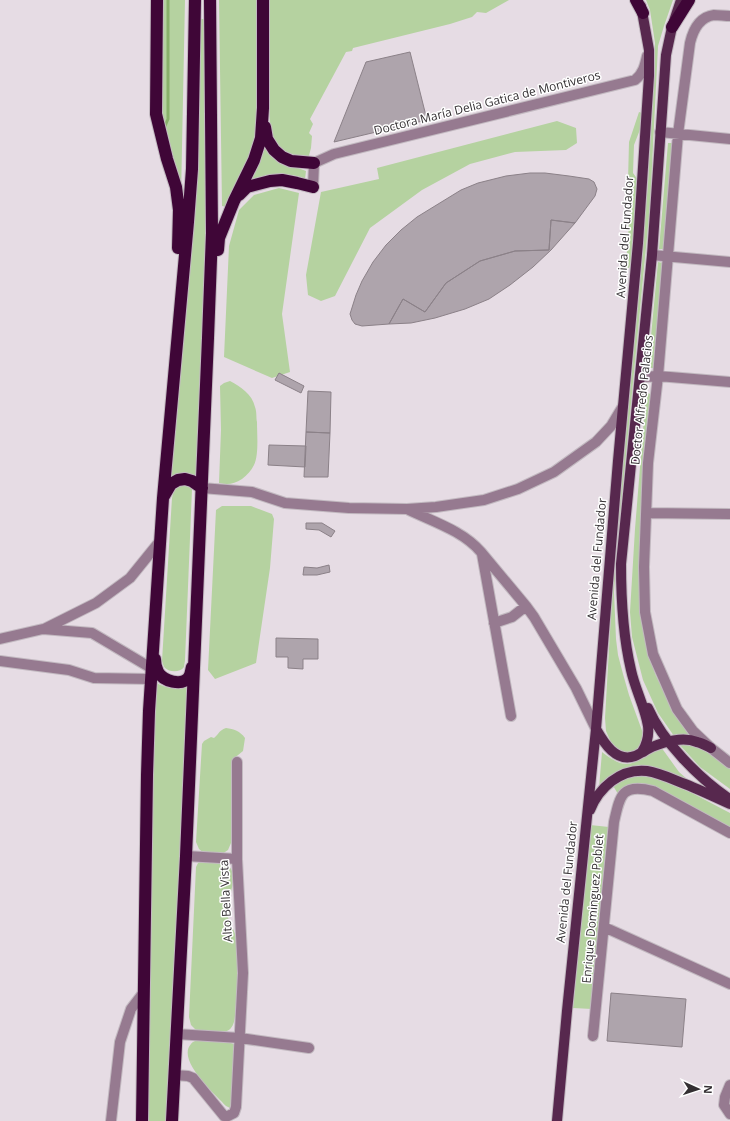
<svg xmlns="http://www.w3.org/2000/svg" width="730" height="1121" font-family="'Open Sans',sans-serif">
<style>
.green{fill:#b5d2a0}
.lines{fill:none;stroke-linecap:round;stroke-linejoin:round}
.stream{stroke:#89b06b;stroke-width:3}
.building{fill:#aea4ac;stroke:#8b8188}
.minor-casing{stroke:#c2b9c0;stroke-width:12}
.major-casing{stroke:#c2b9c0;stroke-width:12}
.highway-casing{stroke:#c2b9c0;stroke-width:14}
.minor{stroke:#967a90;stroke-width:10}
.major{stroke:#57284e;stroke-width:10}
.highway{stroke:#3f0637;stroke-width:12}
.labels{text-anchor:middle;stroke-width:3;stroke-linejoin:round;paint-order:stroke}
.street-label{font-size:12px;fill:#332f32;stroke:#fff}
</style>
<rect width="100%" height="100%" fill="#e6dce4"/>
<path class="green" d="M160,0H185L181,196L160,111Z
M219,0H258L257,130L253,149L226,207L222,206Z
M269,0H509L486,13L477,12L472,17L450,24L353,48L352,51L346,52L310,119L313,124L309,133L312,136L311,148L308,159C299,157 289,155 282,150C269,140 270,120 269,105Z
M646,0H673L664,26L658,46L650,206L619,528L614,592L616,639L618,655L623,674L629,695L644,736L640,747L636,752L628,754L613,747L606,731L605,718L616,528L648,184L655,43L650,10Z
M199,19H205L207,193L206,253L198,477L170,478Z
M639,112L642,113L641,127L634,145L633,173L638,180L631,262L629,268H627L626,265L631,197L628,181L629,142Z
M557,121L576,128L577,143L566,150L515,152L470,164L422,190L370,228L335,296L321,301L308,295L306,275L321,192L379,179L377,168Z
M668,143H674L665,249H659Z
M265,146L280,161L306,171L305,179L297,176L285,174L250,181L260,160Z
M279,188L299,193L282,314L290,372L272,378L224,357L229,246L239,210L254,195Z
M658,262L663,263L654,368H648Z
M230,381C241,387 252,394 255,407C257,412 256,418 257,422C257,434 259,455 254,465C251,471 247,475 242,479C234,484 228,485 219,483L221,430L220,386L224,383Z
M646,393L651,394L641,513L639,583L640,611L648,653L656,676L673,709L693,737L674,736L658,713L643,680L632,637L630,612L635,529Z
M178,485H188L192,489L185,660C185,662 184,665 184,667C180,673 169,672 165,668C163,666 163,663 162,661L172,498L174,490Z
M222,506H251L272,514L274,519L270,568L256,663L215,679L208,670L216,510Z
M155,682C166,689 177,690 189,685L167,1121H147L152,750Z
M226,728C234,729 240,731 245,738L243,751L232,760L231,843L228,850L222,854H205L199,849L196,842L202,744L204,741L211,737L214,738C220,733 218,731 226,728Z
M678,743L699,746L730,768V789L700,767Z
M661,747L679,772L694,785L650,768L599,788L602,752C631,775 634,760 661,747Z
M635,776H650L665,782L692,793L730,813V829L657,789L618,794L612,784L619,780Z
M590,825L609,827L592,1009L573,1008Z
M202,861C208,861 215,860 221,862C243,867 229,897 225,911C228,918 231,924 234,931C243,954 239,980 236,1004C235,1011 236,1022 231,1028C225,1036 204,1032 196,1030L191,1025L189,1017L196,867L198,863Z
M199,1039H207L231,1043L235,1045L233,1106L230,1108L226,1106C216,1095 176,1060 191,1044C193,1041 196,1041 199,1039Z"/>
<g class="lines">
<path class="stream" d="M165,126L168,119V0"/>
</g>
<path class="building" d="M410,52L427,120L334,142L366,62Z
M530,173H545L569,176L589,179L594,182L597,189L595,196L575,223L551,220L549,250L515,251L480,261L446,283L425,312L403,299L389,324L362,326L355,324L352,320L350,314L356,295L362,281L373,262L386,245L401,230L417,217L461,190L478,183L506,176Z
M551,220L575,223L551,250L533,267L510,285L489,299L465,309L435,318L411,323L389,324L403,299L425,312L446,283L480,261L515,251L549,250Z
M279,373L304,386L301,393L275,380Z
M308,391L331,392L330,433L306,432Z
M306,432L330,433L328,477H304Z
M269,445L306,446L305,467L268,465Z
M306,523H322L335,531L331,537L319,530L306,529Z
M329,565L330,572L317,575H303L304,567L317,568Z
M276,638L318,639V659H303V669L288,668V657H276Z
M611,993L686,999L682,1047L607,1041Z"/>
<g class="lines">
<g class="minor-casing">
<path id="minor" d="M730,16C725,16 719,15 714,15C699,17 693,30 690,43L678,134L658,376L648,463L644,567L645,612L653,654L677,709L693,731L711,748L730,763
M660,132L730,139
M313,187L314,163L334,154L635,80C643,74 645,65 647,56
M652,255L730,262
M640,377L658,376L730,382
M202,488L252,492L285,503L349,508L407,509L436,507L484,500L518,489L554,472L596,442L611,426L623,406
M409,510C434,522 463,531 481,552L526,606L534,617L576,688L596,729
M646,513L730,514
M482,554L511,716
M494,623L512,617L526,606
M44,629L96,603L130,578L160,541
M0,639L43,629L92,633L151,668
M0,661L69,670L94,678L151,679
M186,856L237,859
M604,927L730,984
M176,1034L240,1038L309,1048
M593,1036L614,822C620,795 622,783 653,791L730,833
M174,1075L188,1076L193,1078L224,1116H228L234,1113L236,1107L243,973L237,859V762
M730,1085L725,1097L724,1105L730,1114
M111,1121L120,1042L131,1009L144,992"/>
</g>
<g class="major-casing">
<path id="major" d="M648,708C663,742 698,777 728,798
M596,729C604,743 616,763 635,756C638,755 640,753 643,752C649,748 656,745 663,743C673,740 687,738 697,742C702,743 707,746 711,748
M642,752C647,744 649,735 648,726C645,707 635,689 631,670C623,636 621,600 621,564L652,255L666,55L672,27L681,0
M590,810C599,788 620,768 647,771C660,773 672,779 685,784C700,790 715,797 730,804
M557,1121L567,1011L596,729L618,461L638,243L649,76V50L641,6"/>
</g>
<g class="highway-casing">
<path id="highway" d="M157,0L156,114L167,159L176,187L179,210L178,248
M636,0L643,13
M672,27L689,0
M265,127L267,139L274,150L282,157L291,161L314,163
M239,195L247,187L270,181L282,180L297,183L313,187
M218,250L219,238L234,201L254,160L261,138L263,108V0
M164,496L171,484L178,480L185,479L192,481L202,488
M155,659C155,663 156,668 158,672C163,681 182,687 189,677C191,674 191,670 192,667
M142,1121L147,775L149,711L163,498L188,222L192,169L195,0
M172,1121L186,856L208,338L212,233L210,0"/>
</g>
<use href="#minor" class="minor"/>
<use href="#major" class="major"/>
<use href="#highway" class="highway"/>
</g>
<g class="labels">
<g class="street-label">
<text transform="translate(487 103) rotate(-14)" y="4">Doctora María Delia Gatica de Montiveros</text>
<text transform="translate(625 237) rotate(-86)" y="4">Avenida del Fundador</text>
<text transform="translate(642 400) rotate(-84)" y="4">Doctor Alfredo Palacios</text>
<text transform="translate(597 559) rotate(-85)" y="4">Avenida del Fundador</text>
<text transform="translate(567 882) rotate(-84)" y="4">Avenida del Fundador</text>
<text transform="translate(226 901) rotate(-93)" y="4">Alto Bella Vista</text>
<text transform="translate(593 909) rotate(-85)" y="4">Enrique Dominguez Poblet</text>
</g>
</g>
<g transform="translate(698 1089) rotate(93)" stroke="#ffffff" stroke-width="3" paint-order="stroke">
<path d="M0-3L7 15L0 10L-7 15Z" fill="#332f32"/>
<text y="-6" font-size="11" font-weight="bold" text-anchor="middle" fill="#332f32">N</text>
</g>
</svg>
